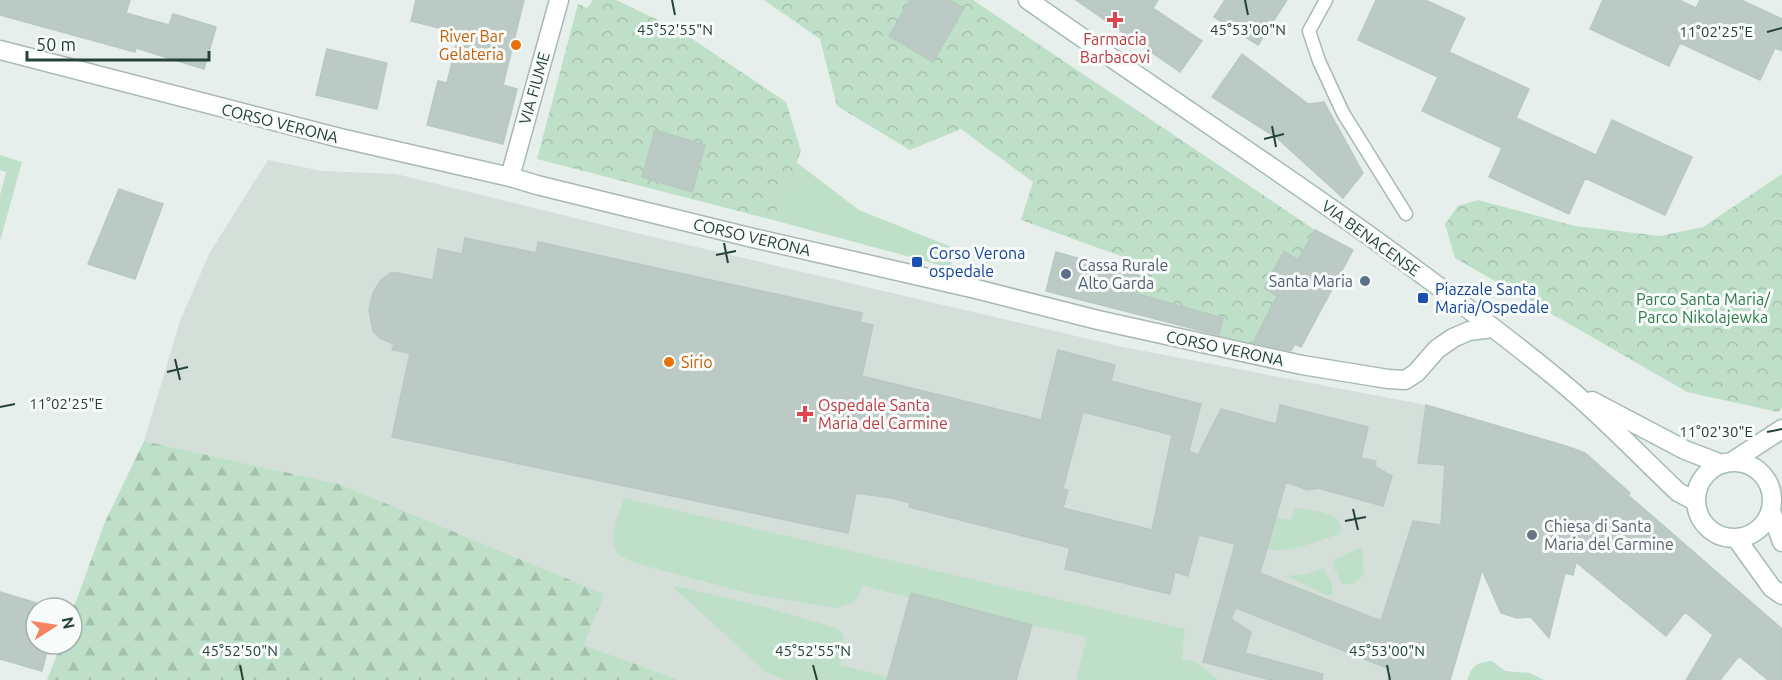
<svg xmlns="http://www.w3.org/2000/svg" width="1782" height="680" font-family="Ubuntu,sans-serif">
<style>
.built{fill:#d4dfda}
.grass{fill:#bfe0c8}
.forest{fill:url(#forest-firs)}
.park{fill:url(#park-crowns)}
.building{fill:#bbcac4;stroke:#b8c9c2;stroke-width:1.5;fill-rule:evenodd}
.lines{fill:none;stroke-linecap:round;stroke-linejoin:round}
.service-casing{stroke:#a8b8b2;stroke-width:15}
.minor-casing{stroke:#a8b8b2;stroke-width:21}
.secondary-casing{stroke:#a4bbb3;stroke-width:21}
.service{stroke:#fff;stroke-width:12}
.minor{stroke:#fff;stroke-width:18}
.secondary{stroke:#fff;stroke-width:18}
.ticks{fill:none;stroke:#24423a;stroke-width:2}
.health-dot{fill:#e0444e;stroke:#f7fbf9;stroke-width:2}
.food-dot{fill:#e8710a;stroke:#f7fbf9;stroke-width:2}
.transit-dot{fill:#1a4fb4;stroke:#f7fbf9;stroke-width:2}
.service-dot{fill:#5c6f8a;stroke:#f7fbf9;stroke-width:2}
.worship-dot{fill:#6b7280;stroke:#f7fbf9;stroke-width:2}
.labels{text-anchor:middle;stroke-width:6;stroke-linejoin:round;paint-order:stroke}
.food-label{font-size:16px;fill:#c56008;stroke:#f7fbf9;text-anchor:end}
.health-label{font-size:16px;fill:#be3a42;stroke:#f7fbf9}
.street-label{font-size:16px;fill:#24423a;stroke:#f7fbf9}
.transit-label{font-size:16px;fill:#164399;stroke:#f7fbf9;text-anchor:start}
.service-label{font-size:16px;fill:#4e5e75;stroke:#f7fbf9;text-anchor:start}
.park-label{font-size:16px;fill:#2d7a4b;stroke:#f7fbf9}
.worship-label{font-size:16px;fill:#5b616d;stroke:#f7fbf9;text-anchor:start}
.ticks-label{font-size:15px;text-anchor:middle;fill:#24423a;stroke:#f7fbf9;stroke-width:6;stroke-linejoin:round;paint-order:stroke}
</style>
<defs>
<pattern id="forest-firs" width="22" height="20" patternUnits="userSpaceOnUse" patternTransform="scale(1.5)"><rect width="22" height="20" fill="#bfe0c8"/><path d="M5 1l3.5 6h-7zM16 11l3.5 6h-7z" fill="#a4c1ad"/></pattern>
<pattern id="park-crowns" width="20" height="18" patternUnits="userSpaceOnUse" patternTransform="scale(1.5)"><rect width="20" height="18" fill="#bfe0c8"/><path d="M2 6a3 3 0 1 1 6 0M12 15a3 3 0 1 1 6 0" fill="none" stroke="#a4c1ad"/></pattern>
</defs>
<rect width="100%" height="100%" fill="#e6efeb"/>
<path class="built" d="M268,160L322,171L396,174L628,231L1123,347L1426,405L1491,423L1488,456L1485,551L1480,582L1450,680H1015L910,598L887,680H679L584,645L603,594L339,484L144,441L180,321L209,254Z"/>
<path class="grass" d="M0,155L22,162L0,241V195L6,172L0,170Z
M796,162L859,210L954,248L951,268L773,220Z
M624,498L1185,629L1182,659L1196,662L1218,680H1076L1087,638L1082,636L910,598L862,585L859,595L852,603L836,608L755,595L635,563C630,560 622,558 618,554C606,542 620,512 624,498Z
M1295,508C1310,510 1347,511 1340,534C1316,541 1291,554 1266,549L1276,517L1291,520Z
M1361,547L1363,553L1364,574L1353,584H1342L1333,566L1334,560Z
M1323,568L1331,581L1333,594L1328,596L1287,576L1307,574Z
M676,586L765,607L836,628L843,634L845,646L840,665L887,677V680H785L766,672L674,588Z
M1492,661L1505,671L1530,673L1544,680H1467C1473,664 1476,663 1492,661Z"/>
<path class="forest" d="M144,441L339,484L604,594L584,645L679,680H47L61,644H72V612L105,522Z"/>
<path class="park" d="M593,0H616L679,30L786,102L801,151L773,220L537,159L578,4L587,8Z
M764,0H973L1315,230L1251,347L1218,336L1127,312L1134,293L1151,267L1021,220L1033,182L961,129L910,150L837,106L820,39Z
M1782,174V408L1778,412L1687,392L1455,258L1445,224L1458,206L1478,200L1575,226L1660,236L1703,227Z"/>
<path class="building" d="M0,0H130L126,13L169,25L173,14L216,27L204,69L136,48L135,52L0,15Z
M416,0H524L503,85L517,89L503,144L427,125L438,81L447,83L459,33L411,21Z
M910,0H950L964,8L933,62L889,36Z
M1076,0H1158L1153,8L1202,41L1180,72Z
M1225,0H1287L1258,45L1214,17Z
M1376,0H1425L1465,18L1449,52L1529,89L1516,118L1596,155L1612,120L1692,157L1665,215L1585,178L1569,214L1489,177L1502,148L1422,111L1438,77L1358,40Z
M1603,0H1679L1696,8L1700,0H1741L1782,19V51L1775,48L1760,80L1680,43L1669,66L1590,29Z
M327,49L387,63L377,109L316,95Z
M1242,54L1308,104L1324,102L1363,173L1343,198L1277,138L1212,97Z
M655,130L705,145L692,192L642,177Z
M119,189L163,204L135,279L88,264Z
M1315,230L1353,250L1301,347L1295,344L1291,351L1253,343L1277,296L1264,288L1284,251L1298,260Z
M465,238L536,253L538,242L862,313L860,322L873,325L862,376L1041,420L1058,350L1115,365L1111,381L1201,404L1189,451L1198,455L1221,409L1276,424L1280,405L1368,427L1361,458L1376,461L1374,466L1392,476L1383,506L1318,488L1308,490L1286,482L1260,573L1381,621L1413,521L1441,525L1445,465L1418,463L1426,405L1566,446L1585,453L1630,493L1628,495L1782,629V680H1768L1739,656L1720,680H1686L1713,635L1685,612L1666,636L1576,562L1573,575L1565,573L1549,638L1531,617L1517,618L1501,613L1482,570L1450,680H1388L1392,670L1236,608L1231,619L1251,632L1245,653L1323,674L1322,680H1271L1203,662L1235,544L1199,535L1188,576L1175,572L1170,594L1065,569L1070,548L909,507L910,503L892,498L856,493L848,533L392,437L410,353L392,350L394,344L380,338L373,331L369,310L373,293L381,280L391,273H398L433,280L438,249L462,254ZM1083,412L1172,435L1152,530L1063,508L1068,490L1063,489Z
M1056,252L1145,277L1134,293L1223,318L1219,335L1046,291Z
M0,592L53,608H36V644H49L42,671L0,659Z
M911,593L1032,625L1016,680H887Z"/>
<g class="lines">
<g class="service-casing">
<path id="service" d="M1326,0L1309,31L1319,61L1343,113L1406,214"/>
</g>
<g class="minor-casing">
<path id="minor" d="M0,50L340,138L510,177L537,185L753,238L976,289L1098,320L1302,365L1388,379L1405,380L1416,373L1437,349L1453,338L1469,331L1493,328
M510,177L559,0"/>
</g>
<g class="secondary-casing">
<path id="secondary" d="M1028,0C1170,100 1317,194 1455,299C1495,329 1535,359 1573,392C1609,423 1643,459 1678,492L1695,501
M1592,401L1685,450L1719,463
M1733,461L1782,429
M1696 500a38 38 0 1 1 76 0a38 38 0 1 1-76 0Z
M1771,511L1782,542
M1736,538L1772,588L1782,595"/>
</g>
<use href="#service" class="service"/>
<use href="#minor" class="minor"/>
<use href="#secondary" class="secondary"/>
</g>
<path class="ticks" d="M672,0L675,15M1245,0L1248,15M1767,32L1782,28M1272,126L1276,147M1264,139L1284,134M724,243L728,263M716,255L736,251M175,359L180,380M167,372L188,367M0,407L15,404M1767,432L1782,429M1353,509L1358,530M1345,521L1366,517M240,665L243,680M813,665L817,680M1387,665L1390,680"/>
<g class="health-dot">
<path d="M1112 11h6v6h6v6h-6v6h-6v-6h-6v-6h6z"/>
<path d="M802 405h6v6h6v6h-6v6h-6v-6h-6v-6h6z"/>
</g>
<g class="food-dot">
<circle cx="516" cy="45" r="6"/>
<circle cx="669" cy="362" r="6"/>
</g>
<g class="transit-dot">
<rect x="911" y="256" width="12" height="12" rx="3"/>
<rect x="1417" y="292" width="12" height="12" rx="3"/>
</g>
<g class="service-dot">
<circle cx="1066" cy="274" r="6"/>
<circle cx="1365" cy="281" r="6"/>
</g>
<circle class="worship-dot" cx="1532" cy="535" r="6"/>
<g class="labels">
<g class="food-label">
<text x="504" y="42">River Bar<tspan x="504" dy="18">Gelateria</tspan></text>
<text x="681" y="368" text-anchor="start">Sirio</text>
</g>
<g class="health-label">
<text x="1115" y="45">Farmacia<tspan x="1115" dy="18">Barbacovi</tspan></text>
<text x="818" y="411" text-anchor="start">Ospedale Santa<tspan x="818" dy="18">Maria del Carmine</tspan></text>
</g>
<g class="street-label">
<text transform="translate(534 88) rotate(-74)" y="6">VIA FIUME</text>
<text transform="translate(280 123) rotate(14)" y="6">CORSO VERONA</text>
<text transform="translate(752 237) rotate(13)" y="6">CORSO VERONA</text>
<text transform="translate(1371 238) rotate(36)" y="6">VIA BENACENSE</text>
<text transform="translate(1225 348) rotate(12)" y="6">CORSO VERONA</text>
</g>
<g class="transit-label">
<text x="929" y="259">Corso Verona<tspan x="929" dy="18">ospedale</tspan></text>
<text x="1435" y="295">Piazzale Santa<tspan x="1435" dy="18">Maria/Ospedale</tspan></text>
</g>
<g class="service-label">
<text x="1078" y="271">Cassa Rurale<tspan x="1078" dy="18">Alto Garda</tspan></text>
<text x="1353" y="287" text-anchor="end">Santa Maria</text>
</g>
<g class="park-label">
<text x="1703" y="305">Parco Santa Maria/<tspan x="1703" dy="18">Parco Nikolajewka</tspan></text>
</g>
<g class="worship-label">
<text x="1544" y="532">Chiesa di Santa<tspan x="1544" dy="18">Maria del Carmine</tspan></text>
</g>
</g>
<g class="ticks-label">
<text x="675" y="35">45°52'55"N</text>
<text x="1248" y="35">45°53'00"N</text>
<text x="1716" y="37">11°02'25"E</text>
<text x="66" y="409">11°02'25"E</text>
<text x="1716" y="437">11°02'30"E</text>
<text x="240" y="656">45°52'50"N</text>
<text x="813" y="656">45°52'55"N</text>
<text x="1387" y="656">45°53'00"N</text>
</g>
<g transform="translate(54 626) rotate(78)"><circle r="28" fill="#f7fbf9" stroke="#a3b1ad" stroke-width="1.5"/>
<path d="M0-4.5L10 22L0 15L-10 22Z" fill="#f4845f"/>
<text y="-9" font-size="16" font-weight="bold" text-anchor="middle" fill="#24423a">N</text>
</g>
<path d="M27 51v9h182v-9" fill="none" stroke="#24423a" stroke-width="3"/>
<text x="36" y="51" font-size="18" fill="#24423a" stroke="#f7fbf9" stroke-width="4.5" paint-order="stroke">50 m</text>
</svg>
